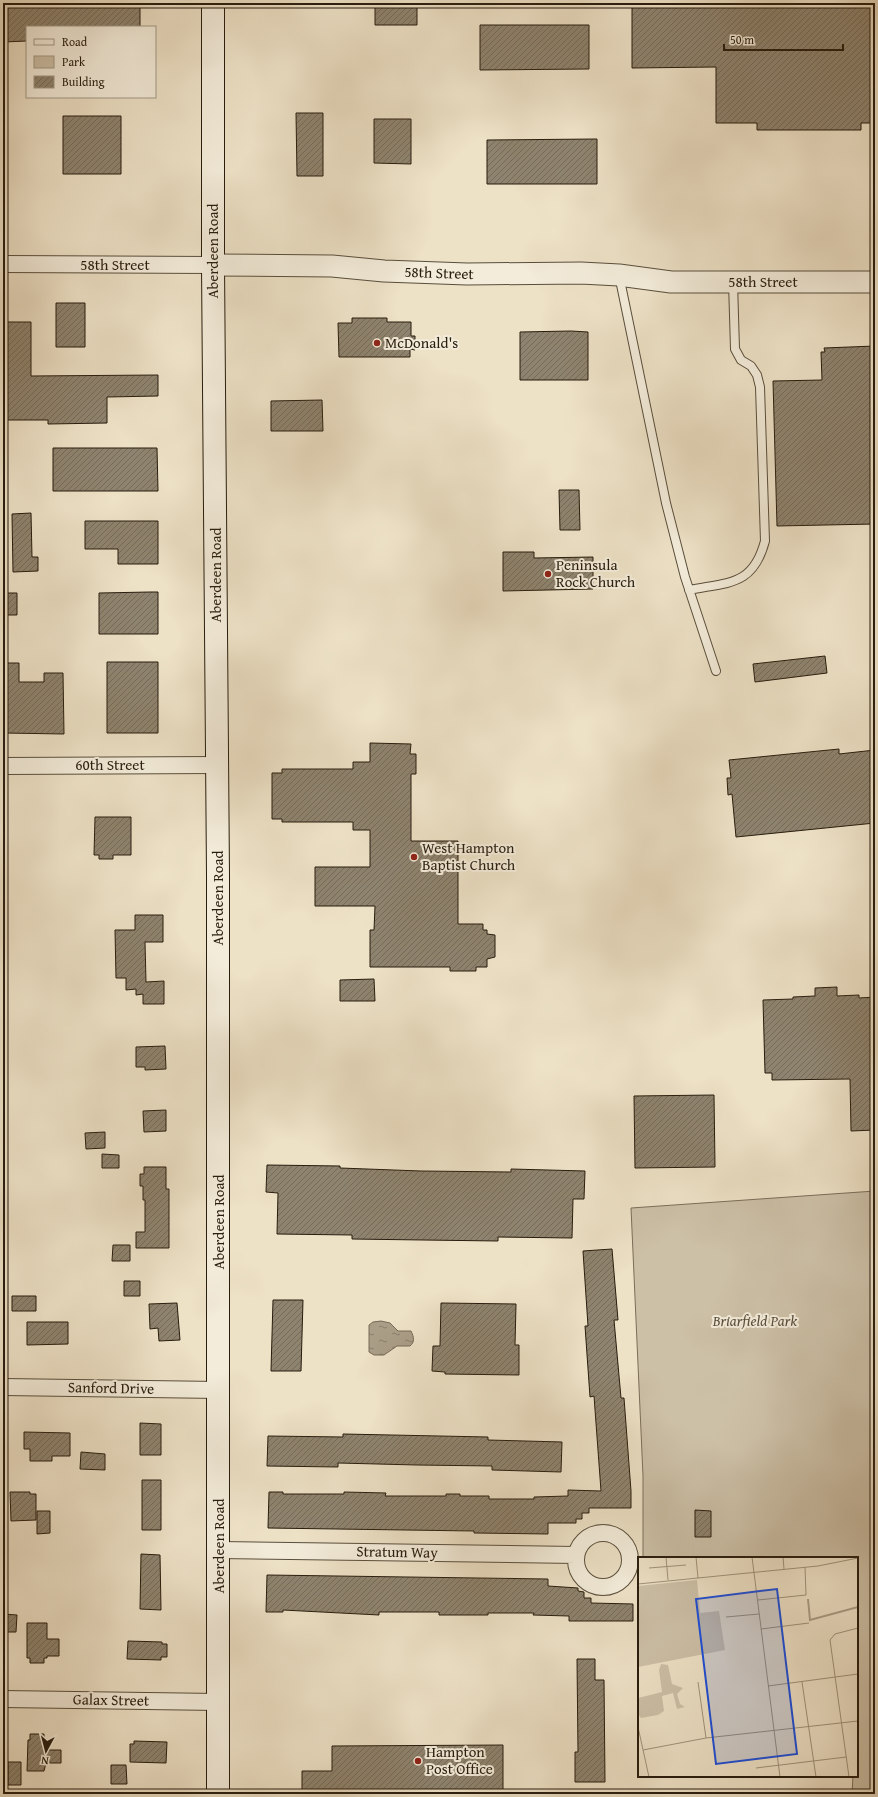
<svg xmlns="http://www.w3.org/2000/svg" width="878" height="1797" font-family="'Gentium Book Plus',serif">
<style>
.park{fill:#ccc0a7;stroke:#7a6e5a}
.water{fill:url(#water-ripples);stroke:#766a57}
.building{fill:url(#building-hatch);stroke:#281d0e}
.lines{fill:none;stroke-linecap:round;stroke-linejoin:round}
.service-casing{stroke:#594e3c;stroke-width:10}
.minor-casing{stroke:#594e3c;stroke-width:18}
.tertiary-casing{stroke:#594e3c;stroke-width:23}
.secondary-casing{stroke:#281d0e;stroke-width:24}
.service{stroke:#f3ecda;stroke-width:8}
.minor{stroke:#f3ecda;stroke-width:16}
.tertiary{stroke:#f3ecda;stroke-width:21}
.secondary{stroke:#f3ecda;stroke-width:22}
.poi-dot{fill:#8f2418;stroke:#f3ecda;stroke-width:1.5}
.labels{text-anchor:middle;stroke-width:4;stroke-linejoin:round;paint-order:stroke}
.street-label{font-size:15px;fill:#281d0e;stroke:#f3ecda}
.poi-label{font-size:15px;fill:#281d0e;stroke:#f3ecda;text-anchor:start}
.park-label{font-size:15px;font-style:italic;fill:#594e3c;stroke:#f3ecda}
.inset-river{fill:none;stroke:#aa9e87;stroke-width:2}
.inset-road{fill:none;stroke:#9e937c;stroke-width:1}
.view{fill:#1d4ed8;fill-opacity:0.15;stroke:#1d4ed8;stroke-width:2}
.inset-edge{fill:none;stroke:#281d0e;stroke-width:2}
</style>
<defs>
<pattern id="water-ripples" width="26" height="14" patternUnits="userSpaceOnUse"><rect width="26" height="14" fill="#aa9e87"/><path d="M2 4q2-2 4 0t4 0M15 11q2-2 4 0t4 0" fill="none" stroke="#8a806d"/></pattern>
<pattern id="building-hatch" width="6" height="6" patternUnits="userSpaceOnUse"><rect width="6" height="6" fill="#8e836e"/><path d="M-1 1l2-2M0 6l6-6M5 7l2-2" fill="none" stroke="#746b59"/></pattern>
</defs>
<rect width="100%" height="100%" fill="#ede1c6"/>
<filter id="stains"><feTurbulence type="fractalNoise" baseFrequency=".005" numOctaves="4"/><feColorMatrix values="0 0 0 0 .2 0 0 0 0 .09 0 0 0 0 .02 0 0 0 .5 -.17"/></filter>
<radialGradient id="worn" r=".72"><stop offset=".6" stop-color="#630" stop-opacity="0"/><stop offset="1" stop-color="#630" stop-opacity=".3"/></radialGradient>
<path class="park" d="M875,1191V1794H852L853,1776H857V1558H643V1476L631,1208Z"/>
<path class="water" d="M381,1321L390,1323L398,1331H411C414,1337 415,1342 410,1346H397L384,1355H374L369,1352V1325L373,1322Z"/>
<path class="building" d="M3,3H140V27H27V41L3,42Z
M375,3H417V25H375Z
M632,3H875V123H861V130H757V123H716V67L632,68Z
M480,25H589V69L480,70Z
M296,113H323V176H297Z
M63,116H121V174H63Z
M374,119H411V164L374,163Z
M597,139V184H487V140Z
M56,303H85V347H56Z
M352,318H387V322H411V336H415V350L410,349V357H339L338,323H352Z
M3,322H31V376L158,375V396L107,397V423L48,424V420H3Z
M571,331L588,332V380H520V332Z
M875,346V524L777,526L773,381L822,380L821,352H825L824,348Z
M322,400L323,431H271V401Z
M53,448H157L158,491H53Z
M559,490H579L580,530H560Z
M31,513L32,557H38V571L13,572L12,514Z
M85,521H158V564H118V549H85Z
M503,552H534V558L593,557V589L503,591Z
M150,592H158V634H99V593Z
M3,593H17V615H3Z
M825,656L827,673L755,682L753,664Z
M107,662H158V733H107Z
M3,663H19V682H44V673H63L64,734L4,733Z
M370,743L411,744L410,754H416V774H411V841H458V924H483V930H487V934L495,935V957L487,959V967H476V971H450V967H370V930H374L375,906H315V867H370V830H353V822H282V819H272V773H282V769H353V762H370Z
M839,749V754L875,750V823L736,837L732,794L728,795L727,778H731L729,760Z
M95,817H131V855H113V859H99V855H94Z
M135,915H163V942H145L146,982L164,981V1004H143V994L136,995V989L126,990V978H116L115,930H135Z
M374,979L375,1001H340V980Z
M837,987V996L859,995V998L875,997V1130L851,1131L850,1079L772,1080V1073H765L763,1000L793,999V997L815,996V988Z
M165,1046L166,1069L145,1070V1067H136V1047Z
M714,1095L715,1167L635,1168L634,1096Z
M166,1110V1131L144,1132L143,1111Z
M105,1132V1148L86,1149L85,1133Z
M102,1154L119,1155V1168H102Z
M267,1165L340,1166V1168L421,1171L511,1172V1169L585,1171L584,1199H573L572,1238L498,1237V1241L423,1240L352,1239V1235L277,1234L278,1193L266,1192Z
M144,1167H166V1189H169V1248H136V1232H145V1200H143V1186H140V1174H144Z
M113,1245H130V1261H112Z
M612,1249L618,1320H614L621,1398H624L631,1491V1508H589V1513H582V1519H576V1523H548V1534L474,1533V1531L268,1528L269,1492H283V1494H344V1492L386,1493L385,1496H446V1494H460V1496H489V1499H534V1497L568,1496V1490L601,1491L594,1396L590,1397L585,1326H588L583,1251Z
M124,1281H140V1296H124Z
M12,1296H36V1311H12Z
M273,1300H303L301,1371H271Z
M177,1303L180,1340L159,1341L158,1328L150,1329L149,1304Z
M441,1303L516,1304L515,1345H519V1375L445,1374V1372L432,1371L433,1346H440Z
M27,1322H68V1344L27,1345Z
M140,1423L161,1424V1455H140Z
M24,1432L70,1433V1456H52V1461H30V1449H24Z
M343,1434L488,1437V1440L562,1442L561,1472L492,1470V1466L417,1465L338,1463V1467L267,1466L268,1436L343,1437Z
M81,1452L105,1454V1470L80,1469Z
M142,1480H161V1530H142Z
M10,1492H30V1494H36V1520L11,1521Z
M695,1510L711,1511V1537H695Z
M37,1511H50V1533L37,1534Z
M141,1554L160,1555L161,1610L140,1609Z
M267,1575L548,1579V1586L578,1588V1591L584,1592V1598H591V1603L633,1604V1621H569V1616L533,1615L534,1613H488V1615H439V1612H379V1615L283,1610V1612H266Z
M3,1614L17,1615L16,1632H3Z
M27,1623H47V1639H59V1656H47V1658H44V1663H30V1658H27Z
M128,1641L162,1642V1644H167V1657H161V1660L127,1659Z
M577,1659H595V1680H604L605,1782H575V1752H578Z
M30,1734H44V1741H46V1750H61V1763H46L44,1771H27L28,1740H30Z
M134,1741L167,1742L166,1763L130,1762V1744H134Z
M503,1745V1794H302V1771H332V1746Z
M8,1762H21V1785H8Z
M111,1765H126L127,1784H111Z"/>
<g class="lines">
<g class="service-casing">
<path id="service" d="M619,275L666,503L685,577L716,671
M689,590C729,582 753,586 765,541L760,387L757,375L751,366L741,360L735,349L733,282"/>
</g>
<g class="minor-casing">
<path id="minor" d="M3,264L213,265
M3,766L217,765
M3,1387L219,1390
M576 1560a27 27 0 1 1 54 0a27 27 0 1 1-54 0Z
M219,1550L576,1555
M3,1699L218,1702"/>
</g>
<g class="tertiary-casing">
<path id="tertiary" d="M213,265L332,266L384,271L467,274L581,273L619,275L671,282H875"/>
</g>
<g class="secondary-casing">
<path id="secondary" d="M213,3V265L218,875V1794"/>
</g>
<use href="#service" class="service"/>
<use href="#minor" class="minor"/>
<use href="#tertiary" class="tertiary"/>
<use href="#secondary" class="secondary"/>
</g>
<g class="poi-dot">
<circle cx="377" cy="343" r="4"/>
<circle cx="548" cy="574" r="4"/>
<circle cx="414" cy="857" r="4"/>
<circle cx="418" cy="1761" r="4"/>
</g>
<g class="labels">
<g class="street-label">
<text transform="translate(213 251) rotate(-90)" y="5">Aberdeen Road</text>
<text x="115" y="270">58th Street</text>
<text transform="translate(439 273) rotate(2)" y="5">58th Street</text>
<text x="763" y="287">58th Street</text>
<text transform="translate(216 575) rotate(-90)" y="5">Aberdeen Road</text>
<text x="110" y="770">60th Street</text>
<text transform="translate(218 898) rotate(-90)" y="5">Aberdeen Road</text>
<text transform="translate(219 1222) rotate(-90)" y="5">Aberdeen Road</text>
<text transform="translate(111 1388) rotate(1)" y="5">Sanford Drive</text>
<text transform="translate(219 1546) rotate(-90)" y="5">Aberdeen Road</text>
<text transform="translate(397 1552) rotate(1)" y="5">Stratum Way</text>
<text transform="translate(111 1700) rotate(1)" y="5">Galax Street</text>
</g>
<g class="poi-label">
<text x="385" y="348">McDonald's</text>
<text x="556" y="570">Peninsula<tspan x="556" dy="17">Rock Church</tspan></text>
<text x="422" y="853">West Hampton<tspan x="422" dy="17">Baptist Church</tspan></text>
<text x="426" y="1757">Hampton<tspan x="426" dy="17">Post Office</tspan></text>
</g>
<g class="park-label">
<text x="755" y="1326">Briarfield Park</text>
</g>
</g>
<g transform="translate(638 1557)">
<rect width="220" height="220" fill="#ede1c6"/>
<path d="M23,107L30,108L34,127L45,131L39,137L42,147L47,150L39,152L35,136L24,139L26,154L20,158L3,161L0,157V141L24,135L21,113Z" fill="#ccc0a7"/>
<path d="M59,23L62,56L81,54L87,93L0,110V29Z" fill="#ccc0a7"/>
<path class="inset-river" d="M170,42L172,63L220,50"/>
<path class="inset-road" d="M28,0L30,23M58,0L60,21M114,0L142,220M145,0L146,12M11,11L48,8M0,27L180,9L220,1M120,43L168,38L167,10M88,60L121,57M123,72L171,66M60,125L68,181M164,125L178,220M130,129L220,117M0,170L11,220M5,193L68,181L220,164M118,211L208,200M211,220L192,83L197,77L220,71"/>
<path class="view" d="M139,32L159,197L78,207L58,42Z"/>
<rect width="220" height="220" class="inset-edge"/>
</g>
<rect width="878" height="1797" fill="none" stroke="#ede1c6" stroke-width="16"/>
<rect x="4" y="4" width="870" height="1789" fill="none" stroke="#281d0e" stroke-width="2"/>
<rect x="8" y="8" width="862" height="1781" fill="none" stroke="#281d0e"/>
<rect x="26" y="26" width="130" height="72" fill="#f3ecda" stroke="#a29988"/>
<rect x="34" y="39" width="20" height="6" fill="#f3ecda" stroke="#a29988"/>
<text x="62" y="46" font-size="12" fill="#281d0e">Road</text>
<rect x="34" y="56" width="20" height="12" fill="#ccc0a7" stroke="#a29988"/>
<text x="62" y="66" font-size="12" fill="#281d0e">Park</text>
<rect x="34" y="76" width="20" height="12" fill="url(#building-hatch)" stroke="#a29988"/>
<text x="62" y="86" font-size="12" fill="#281d0e">Building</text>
<g transform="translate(46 1751) rotate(187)" stroke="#f3ecda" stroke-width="3" paint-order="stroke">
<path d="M0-3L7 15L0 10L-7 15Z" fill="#281d0e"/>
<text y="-6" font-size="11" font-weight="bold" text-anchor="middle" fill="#281d0e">N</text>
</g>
<path d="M724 44v6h119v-6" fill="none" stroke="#281d0e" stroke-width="2"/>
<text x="730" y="44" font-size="12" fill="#281d0e" stroke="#f3ecda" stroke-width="3" paint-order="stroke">50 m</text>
<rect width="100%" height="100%" filter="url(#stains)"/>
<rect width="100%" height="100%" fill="url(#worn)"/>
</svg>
